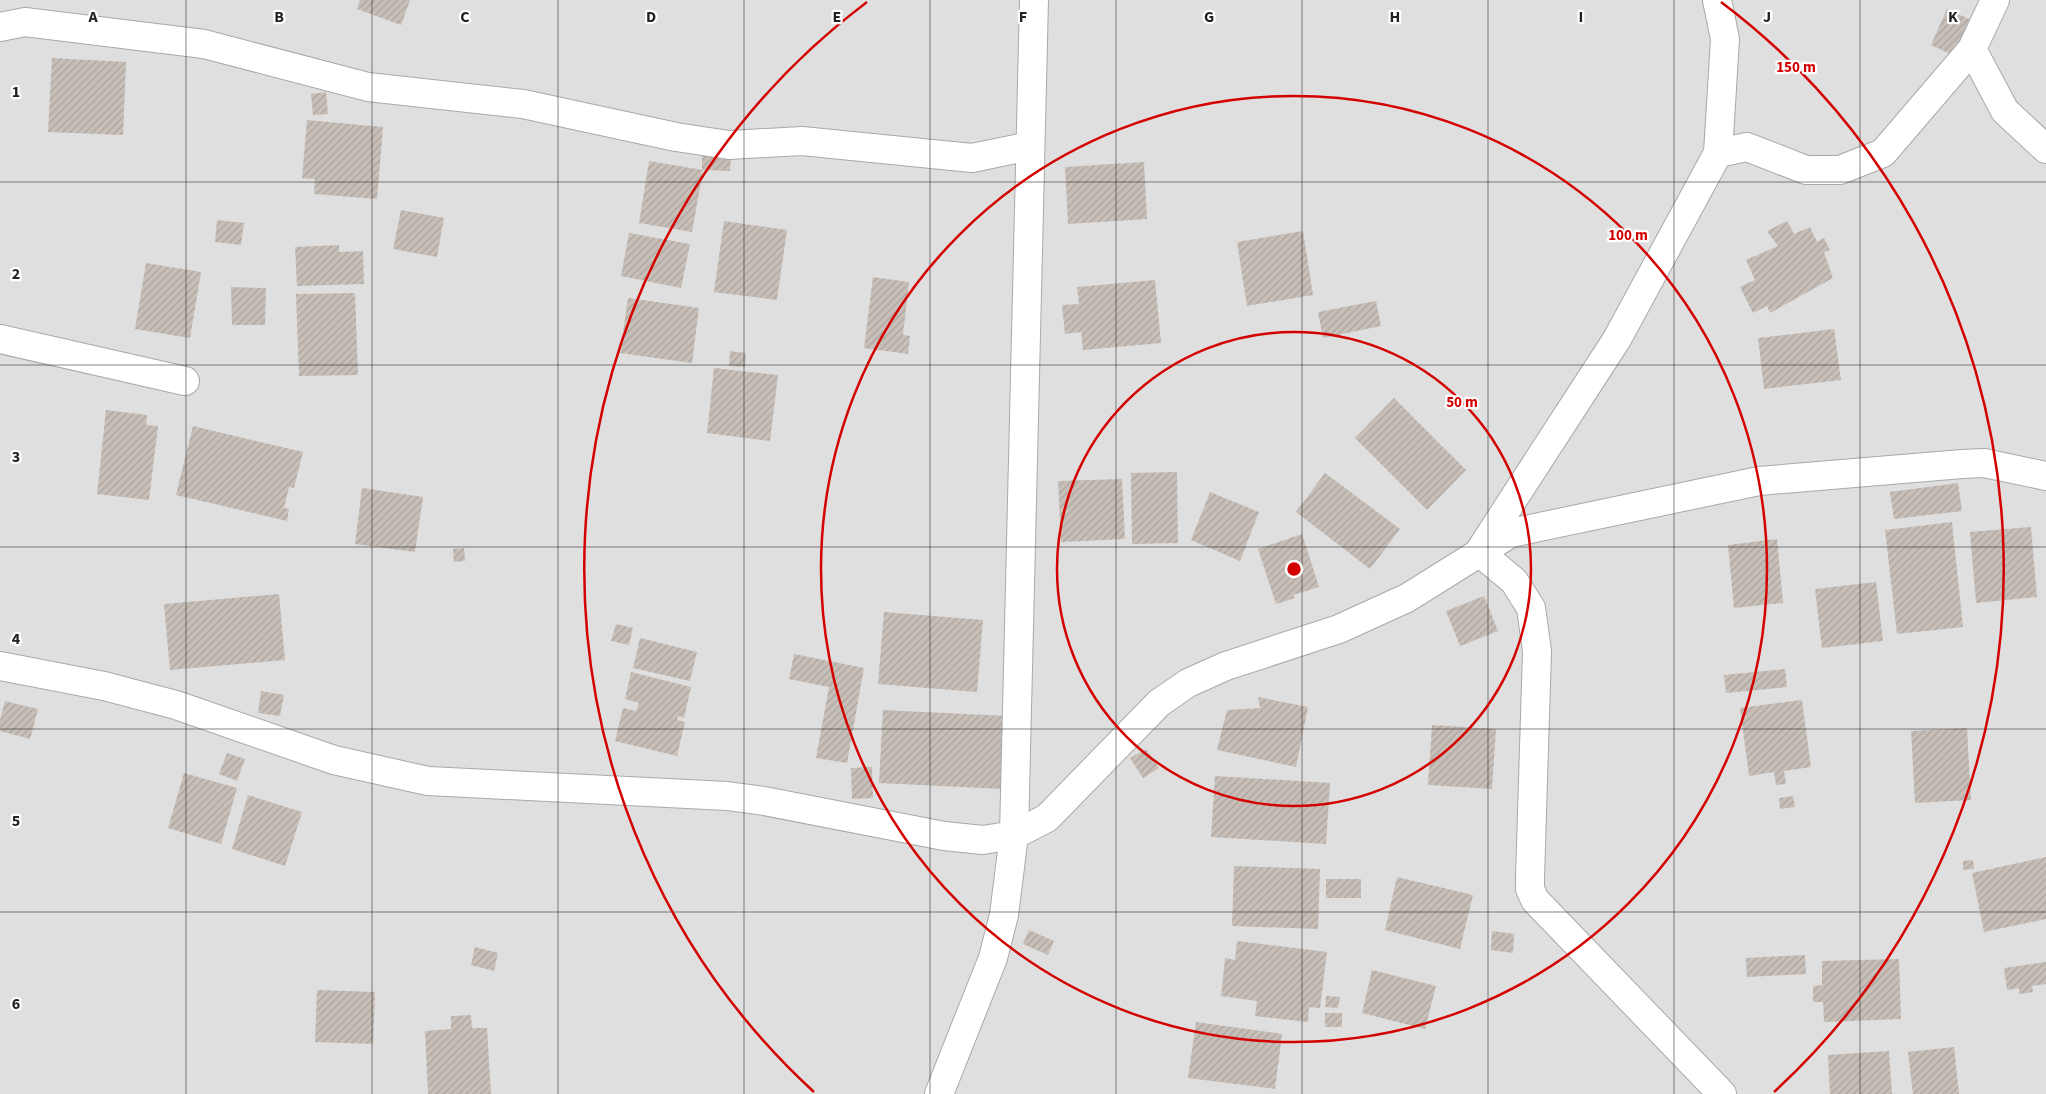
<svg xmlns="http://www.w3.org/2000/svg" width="2046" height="1094" font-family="'Source Sans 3',sans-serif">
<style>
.residential{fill:#e0dfdf}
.building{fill:url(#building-hatch)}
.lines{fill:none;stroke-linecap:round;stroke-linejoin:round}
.minor-casing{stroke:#a9a9a9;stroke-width:30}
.minor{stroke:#fff;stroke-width:28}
.grid{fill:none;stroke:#222;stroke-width:1;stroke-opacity:0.55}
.ring{fill:none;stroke:#d40000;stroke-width:2.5}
.grid-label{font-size:16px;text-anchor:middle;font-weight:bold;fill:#222;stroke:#fff;stroke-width:4.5;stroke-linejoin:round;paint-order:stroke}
.centre{fill:#d40000;stroke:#fff;stroke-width:2.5}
.ring-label{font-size:15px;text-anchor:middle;font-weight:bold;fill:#d40000;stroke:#fff;stroke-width:4.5;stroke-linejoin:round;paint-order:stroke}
</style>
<defs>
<pattern id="building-hatch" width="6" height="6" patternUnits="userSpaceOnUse" patternTransform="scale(1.25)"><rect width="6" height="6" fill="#c7bfb8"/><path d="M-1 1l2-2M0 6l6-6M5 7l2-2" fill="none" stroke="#aba49e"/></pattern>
</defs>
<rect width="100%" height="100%" fill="#f2efe9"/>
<path class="residential" d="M0,0H2046V1094H0Z"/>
<path class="building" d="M360,0H410L401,25L357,9Z
M1947,9L1973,21L1957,57L1931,45Z
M52,58L126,62L123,135L48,132Z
M326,92L328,114L313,115L311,94Z
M307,120L383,127L377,199L314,194L315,179L302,178Z
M702,153L731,155L730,171L702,170Z
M649,161L703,170L692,232L639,223Z
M1144,162L1147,219L1068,224L1065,167Z
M401,210L444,218L437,257L393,249Z
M217,220L244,223L241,245L215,242Z
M724,221L787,230L777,300L714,292Z
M1787,221L1794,234L1810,227L1817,242L1824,238L1830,250L1824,252L1833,278L1770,313L1767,306L1753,313L1740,287L1755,280L1746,260L1778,246L1767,231Z
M1303,231L1313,295L1247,306L1237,242Z
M629,233L690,244L681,288L621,276Z
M339,245V252L363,251L364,284L297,286L295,247Z
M146,263L201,272L190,338L135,329Z
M873,277L909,282L903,335L910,336L908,354L864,348Z
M1155,280L1161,343L1083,350L1081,332L1065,334L1062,305L1079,304L1077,287Z
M231,287L266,288L265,325H232Z
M355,293L358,375L299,376L296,294Z
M628,298L699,308L692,363L620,353Z
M1376,301L1381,326L1323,338L1318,312Z
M1834,329L1841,380L1764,389L1758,338Z
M730,351L746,353L745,367L729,366Z
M714,368L778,375L770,441L707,433Z
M1394,398L1466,470L1427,510L1355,438Z
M106,410L147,415L146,425L158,426L149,500L97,494Z
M193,426L303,452L294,488L289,487L284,508L289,509L287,521L176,495Z
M1177,472L1178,543L1132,544L1131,473Z
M1325,473L1400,529L1370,569L1296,512Z
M1122,479L1125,539L1061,542L1058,481Z
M1958,483L1962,511L1894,519L1890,492Z
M362,488L423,497L415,552L355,544Z
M1210,492L1259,512L1240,561L1191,540Z
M1952,522L1963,627L1897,634L1885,530Z
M2031,527L2037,597L1976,603L1970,532Z
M1302,534L1319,587L1293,595L1295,598L1276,604L1258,549Z
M1777,539L1783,603L1734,608L1728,545Z
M464,548L465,561L454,562L453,549Z
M1876,582L1883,641L1822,648L1815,589Z
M279,594L285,660L170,670L164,604Z
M1484,596L1498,631L1460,646L1446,611Z
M884,612L983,620L977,692L878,684Z
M616,624L633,628L629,645L611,641Z
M640,638L697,652L690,681L633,668Z
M794,654L864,668L847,763L816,758L829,687L789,679Z
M1785,669L1787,687L1726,693L1724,675Z
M631,672L691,687L684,718L678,716L677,720L685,722L677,756L615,741L623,708L636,711L639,703L625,699Z
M261,691L284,695L280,716L258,713Z
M1258,697L1308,707L1296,767L1217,750L1227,710L1260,708Z
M1802,700L1811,767L1784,771L1786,784L1776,785L1774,772L1749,776L1740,708Z
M5,701L38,709L30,739L0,731V720Z
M883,710L1006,716L1002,789L879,783Z
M1432,725L1496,729L1492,789L1428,785Z
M1967,728L1971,800L1915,803L1911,731Z
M1146,749L1159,768L1143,778L1130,758Z
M227,753L245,759L237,781L219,774Z
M872,767L873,798L852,799L851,768Z
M184,773L237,788L221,844L168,828Z
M1215,776L1330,783L1326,844L1211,837Z
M248,795L302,812L285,866L232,849Z
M1793,796L1795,807L1780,809L1779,798Z
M2046,857V919L1984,932L1972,873Z
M1973,860L1974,869L1963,870V861Z
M1234,866L1320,869L1318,929L1232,926Z
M1397,877L1473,895L1460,949L1385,930Z
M1326,879H1361V898H1326Z
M1029,930L1054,941L1048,955L1023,944Z
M1492,931L1514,934L1513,953L1491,950Z
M1237,941L1327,952L1320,1008L1309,1007L1308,1022L1255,1016L1257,1001L1221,996L1225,958L1235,960Z
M475,947L498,953L494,971L471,965Z
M1805,955L1806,974L1747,977L1746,958Z
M1899,959L1901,1019L1824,1022L1823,1002H1813V986L1822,985V961Z
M2046,962V984L2032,986L2033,992L2019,994V988L2007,990L2004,968Z
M1372,970L1436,986L1425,1029L1362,1013Z
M317,990L375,992L373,1044L315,1042Z
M1326,996L1340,997L1338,1008L1325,1007Z
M1325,1013H1342V1027H1325Z
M471,1015L472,1028H487L491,1094H428L425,1031L451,1029V1016Z
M1196,1022L1282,1034L1275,1089L1188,1078Z
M1954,1047L1959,1094H1913L1908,1052Z
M1889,1051L1892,1094H1830L1828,1055Z"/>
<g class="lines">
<g class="minor-casing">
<path id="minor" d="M1717,0L1725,39L1718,153L1617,339L1479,552L1514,581L1531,608L1537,651L1530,878V889L1535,900L1722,1094
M1995,0L1972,49L2005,111L2046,149
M0,27L25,22L204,44L368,87L523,104L676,137L729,145L802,141L972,158L1030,146
M1718,153L1747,147L1806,170H1840L1883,153L1972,49
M0,339L185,381
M0,666L104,686L176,705L334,760L428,781L727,796L764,801L944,836L983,840L1014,835L1047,818L1159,703L1188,683L1226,666L1339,629L1407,598L1511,533L1759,481L1962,464L1984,463L2046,476
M939,1094L993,958L1004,915L1014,835L1034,0"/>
</g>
<use href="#minor" class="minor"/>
</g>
<path class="grid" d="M186,0V1094M372,0V1094M558,0V1094M744,0V1094M930,0V1094M1116,0V1094M1302,0V1094M1488,0V1094M1674,0V1094M1860,0V1094M0,182H2046M0,365H2046M0,547H2046M0,729H2046M0,912H2046"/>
<g class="ring">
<circle cx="1294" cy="569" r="237"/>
<circle cx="1294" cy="569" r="473"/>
<path d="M814 1092A710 710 0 0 1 867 2M1721 2A710 710 0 0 1 1774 1092"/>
</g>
<g class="grid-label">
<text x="93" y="22">A</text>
<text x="279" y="22">B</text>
<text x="465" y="22">C</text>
<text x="651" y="22">D</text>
<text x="837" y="22">E</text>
<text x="1023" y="22">F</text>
<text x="1209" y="22">G</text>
<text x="1395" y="22">H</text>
<text x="1581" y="22">I</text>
<text x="1767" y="22">J</text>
<text x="1953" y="22">K</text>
<text x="16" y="97">1</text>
<text x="16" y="279">2</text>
<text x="16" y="462">3</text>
<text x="16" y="644">4</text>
<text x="16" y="826">5</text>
<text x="16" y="1009">6</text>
</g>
<circle cx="1294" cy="569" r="8" class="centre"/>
<g class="ring-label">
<text x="1796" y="72">150 m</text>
<text x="1628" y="240">100 m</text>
<text x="1462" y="407">50 m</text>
</g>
</svg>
